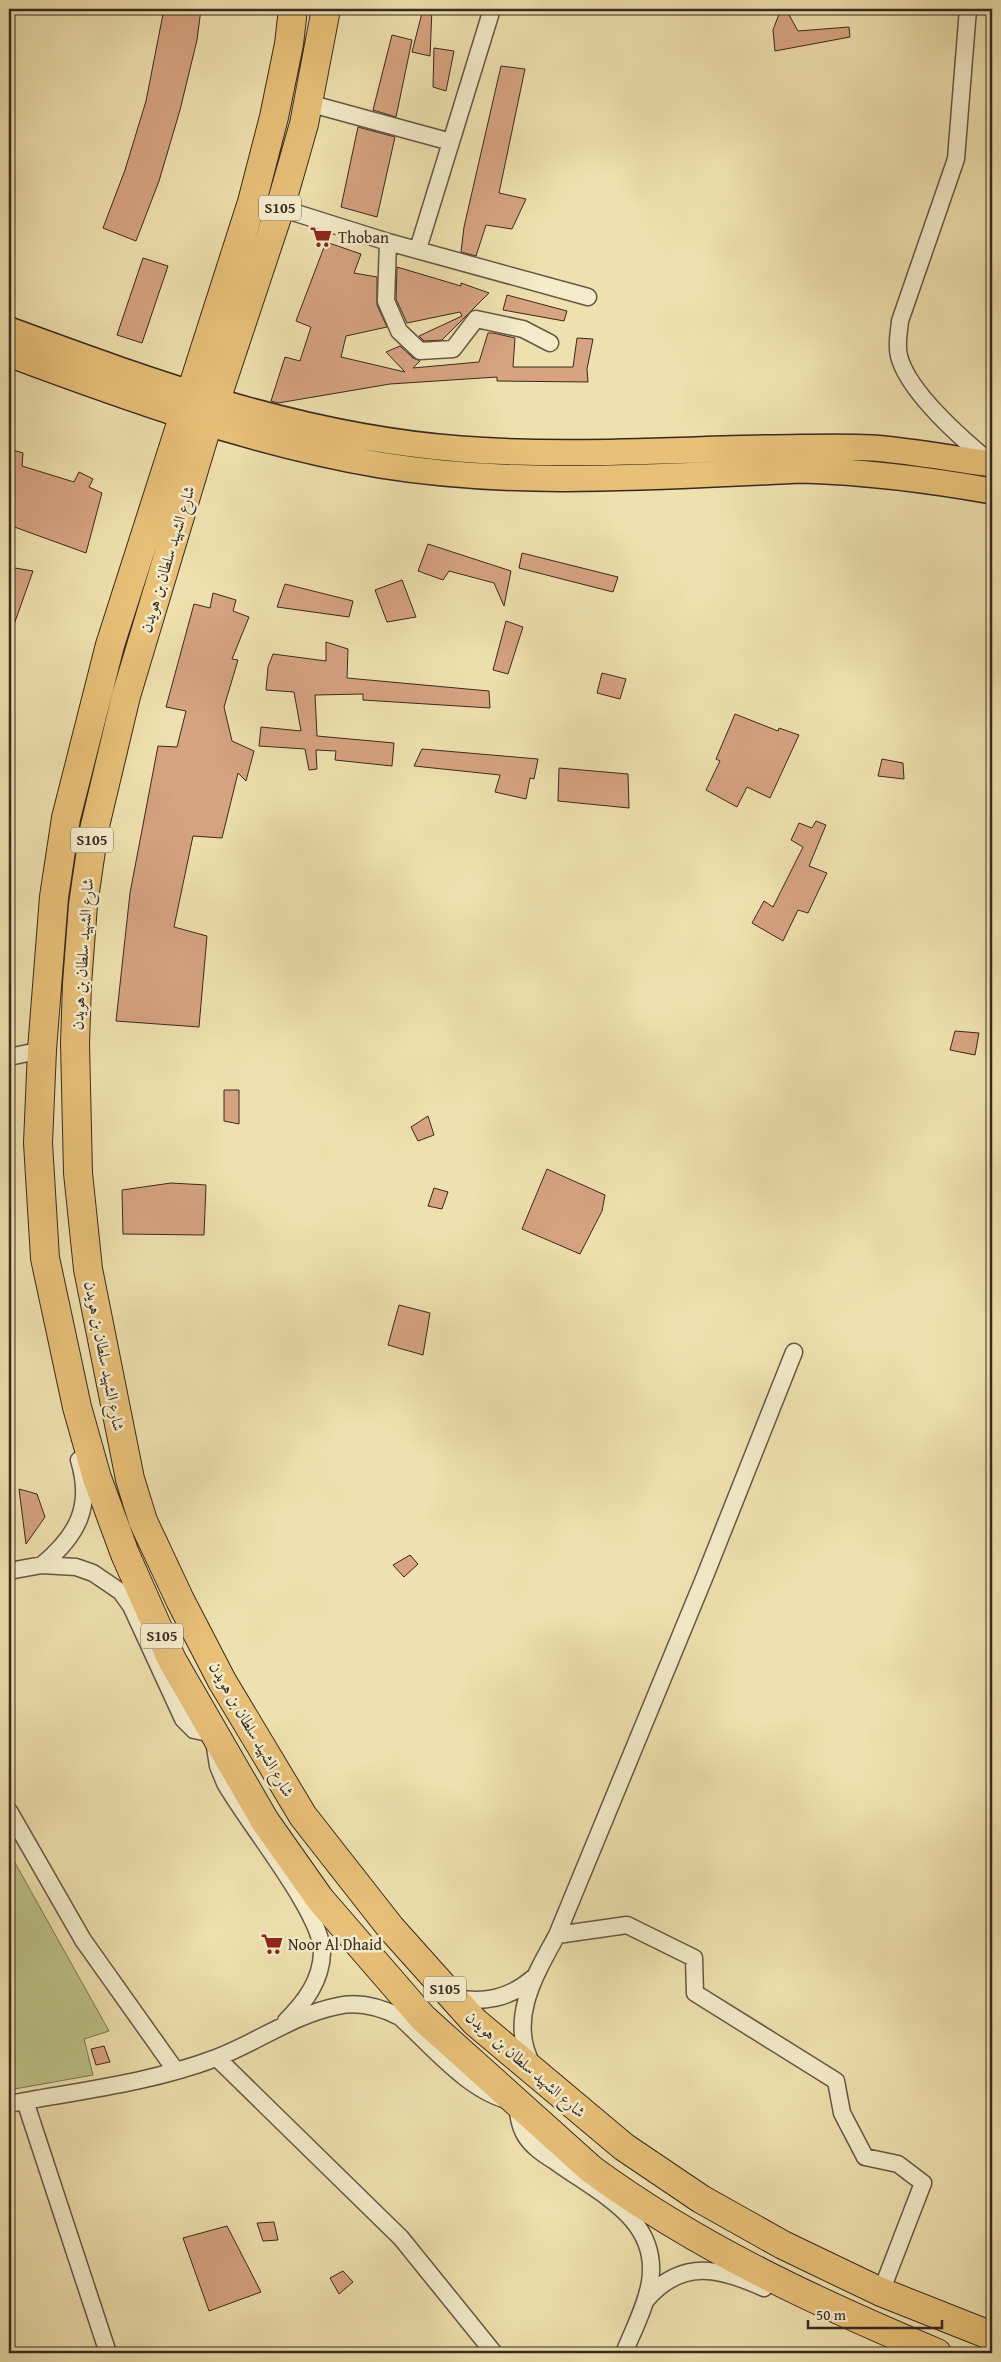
<svg xmlns="http://www.w3.org/2000/svg" width="1001" height="2362" font-family="'Gentium Book Plus',Amiri,serif">
<style>
.green{fill:#bcc288;stroke:#7a7654}
.building{fill:#d7a381;stroke:#382920}
.lines{fill:none;stroke-linecap:round;stroke-linejoin:round}
.street-casing{stroke:#665744;stroke-width:19}
.primary-casing{stroke:#382920;stroke-width:28}
.highway-casing{stroke:#382920;stroke-width:30}
.street{stroke:#f5eccb;stroke-width:16}
.primary{stroke:#e8c078;stroke-width:25}
.highway{stroke:#e8c078;stroke-width:28}
.labels{text-anchor:middle;stroke-width:5;stroke-linejoin:round;paint-order:stroke}
.shield{fill:#f5eccb;stroke:#716453;stroke-width:1}
.shield-label{font-size:15px;font-weight:bold;fill:#382920}
.poi-label{font-size:16px;fill:#382920;stroke:#f5eccb;text-anchor:start}
.street-label{font-size:16px;fill:#382920;stroke:#f5eccb}
</style>
<rect width="100%" height="100%" fill="#efe1af"/>
<filter id="stains"><feTurbulence type="fractalNoise" baseFrequency=".004" numOctaves="4"/><feColorMatrix values="0 0 0 0 .2 0 0 0 0 .09 0 0 0 0 .02 0 0 0 .5 -.17"/></filter>
<radialGradient id="worn" r=".72"><stop offset=".6" stop-color="#630" stop-opacity="0"/><stop offset="1" stop-color="#630" stop-opacity=".3"/></radialGradient>
<path class="green" d="M9,1852L109,2031L84,2039L93,2075L9,2090Z"/>
<path class="building" d="M164,9H201L197,40L180,110L159,181L136,241L103,228L125,170L146,101Z
M423,9H432L430,56L412,52Z
M788,13L798,31L849,27L850,37L775,51L773,30L779,14Z
M392,35L412,40L396,117L373,110Z
M434,48L454,51L446,91L433,87Z
M501,66L525,69L499,193L526,199L512,229L486,225L476,256L461,252L464,227Z
M358,127L395,137L377,217L341,207Z
M326,242L361,254L354,273L377,277V305L387,327L346,336L341,357L405,372L386,352L400,346L413,358L420,361L413,368L479,362L488,333H493L515,338L513,367H573L577,338L593,339L587,369L588,382L497,381V377L390,384L278,403L271,401L285,357L300,361L311,327L296,321Z
M143,258L168,266L142,343L117,335Z
M397,267L461,286V283L489,293L442,340L424,341L419,336L462,316L460,312L407,323L396,299Z
M507,295L567,311L564,321L503,310Z
M9,449L23,453L22,466L74,482L79,472L93,479L89,487L102,493L86,553L9,525Z
M428,544L511,571L504,606L494,583L449,571L443,580L418,571Z
M522,553L618,577L613,592L519,568Z
M9,567L33,571L11,633H9Z
M402,580L416,617L387,622L375,590Z
M285,584L353,601L349,617L277,607Z
M213,593L236,600L233,611L249,617L232,659L238,660L224,707L232,741L254,751L246,781L238,773L222,838L193,836L174,927L207,936L199,1027L116,1021L130,893L158,746L177,747L186,711L166,707L194,604L210,608Z
M506,621L523,627L508,674L493,670Z
M326,642L348,649L347,678L489,691L490,708L363,700V694L315,695L317,736L394,743L392,766L335,760L336,751L316,750L317,769L309,770L305,749L259,746L261,727L301,731L294,692L266,690L268,667L273,654L326,661Z
M602,673L626,679L620,699L597,693Z
M735,714L778,731L779,728L799,735L770,798L747,787L737,807L706,790L720,761L716,759Z
M422,749L538,759L534,779L530,778L526,799L495,792L500,775L414,766Z
M882,759L903,763L904,779L878,776Z
M559,768L628,774L629,808L558,801Z
M816,821L826,825L809,866L827,873L808,913L798,910L783,941L752,923L764,901L773,907L803,847L791,840L799,823L812,828Z
M955,1031L979,1033L975,1055L950,1050Z
M224,1090H239V1124L224,1121Z
M428,1116L434,1135L418,1141L411,1127Z
M547,1169L605,1195L602,1211L580,1254L522,1229Z
M171,1183L206,1185L204,1235L123,1234L122,1190Z
M434,1188L448,1192L442,1209L428,1206Z
M399,1305L430,1313L423,1355L388,1345Z
M19,1489L37,1494L45,1517L26,1544Z
M410,1555L418,1564L404,1577L393,1565Z
M104,2046L110,2062L96,2065L91,2049Z
M274,2222L278,2240L263,2241L257,2223Z
M227,2226L261,2292L209,2311L183,2238Z
M343,2271L353,2282L339,2294L330,2278Z"/>
<g class="lines">
<g class="street-casing">
<path id="street" d="M968,9L956,159L900,321C899,333 896,344 899,356C908,392 962,439 991,463
M308,103L451,142
M280,208L388,242L588,297
M388,242L386,301L399,331L420,351L453,349L476,319L523,329L550,343
M418,249L492,9
M9,1057L42,1050
M42,1565C78,1535 93,1506 79,1460
M9,1571L42,1565L76,1567L93,1573L121,1592L131,1606L183,1719L194,1730L213,1734L218,1766L225,1783C245,1820 324,1915 322,1953C321,1981 305,2002 286,2021
M9,1811L83,1940L176,2071
M557,1935L627,1925L694,1958L695,1993L836,2081L842,2113L865,2157L898,2164L923,2183L881,2292
M453,1998C484,2003 509,1999 533,1978
M217,2058L401,2238L494,2353
M533,2066C507,2021 535,1975 557,1935L705,1576L794,1352
M25,2101L108,2353
M9,2104C78,2091 150,2083 216,2058C258,2042 293,2015 338,2006C360,2001 380,2007 400,2017C432,2046 473,2097 517,2102C518,2113 519,2125 525,2135C532,2147 545,2155 556,2162C600,2194 660,2219 650,2282C646,2306 633,2331 624,2353
M646,2300C682,2258 720,2268 764,2288"/>
</g>
<g class="primary-casing">
<path id="primary" d="M9,330C156,384 302,437 460,449C562,457 664,450 767,448C802,448 837,446 872,448C912,451 953,459 992,464
M9,354C130,399 252,443 380,465C521,488 663,476 804,470C868,472 930,480 992,491"/>
</g>
<g class="highway-casing">
<path id="highway" d="M293,9L289,44L274,117L252,202L110,645L66,818L54,897L42,1050L38,1143L45,1258L77,1407L97,1478L125,1554L172,1660L265,1821L320,1899L423,2018L591,2169C697,2247 816,2302 937,2353
M326,9L304,124L280,208L205,433L126,696L94,830L83,905L77,984L75,1044L78,1173L88,1269L130,1479L143,1521L180,1600L222,1681L303,1816L390,1927L475,2022L624,2147L701,2199L783,2245L881,2292L992,2336"/>
</g>
<use href="#street" class="street"/>
<use href="#primary" class="primary"/>
<use href="#highway" class="highway"/>
</g>
<defs>
<g id="supermarket-bare" transform="scale(1.725)"><path d="M-6-5.5h2.5l.6 2H6L4.5 2H-2.5L-4.4-4H-6ZM-1.5 3.2a1.3 1.3 0 1 0 .1 0ZM3 3.2a1.3 1.3 0 1 0 .1 0Z" fill="#8f2418" stroke="#f5eccb" stroke-width="2.5" paint-order="stroke"/></g>
</defs>
<g fill-rule="evenodd">
<use href="#supermarket-bare" x="321" y="237"/>
<use href="#supermarket-bare" x="272" y="1944"/>
</g>
<g class="labels">
<g class="shield">
<rect x="259" y="195.5" width="42" height="25" rx="4"/>
<rect x="71" y="827.5" width="42" height="25" rx="4"/>
<rect x="141" y="1623.5" width="42" height="25" rx="4"/>
<rect x="424" y="1976.5" width="42" height="25" rx="4"/>
</g>
<g class="shield-label">
<text x="280" y="213">S105</text>
<text x="92" y="845">S105</text>
<text x="162" y="1641">S105</text>
<text x="445" y="1994">S105</text>
</g>
<g class="poi-label">
<text x="338" y="243">Thoban</text>
<text x="288" y="1950">Noor Al Dhaid</text>
</g>
<g class="street-label">
<text transform="translate(167 559) rotate(-73)" y="6">شارع الشهيد سلطان بن هويدن</text>
<text transform="translate(82 954) rotate(-86)" y="6">شارع الشهيد سلطان بن هويدن</text>
<text transform="translate(105 1356) rotate(79)" y="6">شارع الشهيد سلطان بن هويدن</text>
<text transform="translate(252 1729) rotate(60)" y="6">شارع الشهيد سلطان بن هويدن</text>
<text transform="translate(526 2064) rotate(41)" y="6">شارع الشهيد سلطان بن هويدن</text>
</g>
</g>
<rect width="1001" height="2362" fill="none" stroke="#efe1af" stroke-width="30"/>
<rect x="10" y="10" width="981" height="2342" fill="none" stroke="#382920" stroke-width="2.5"/>
<rect x="15" y="15" width="971" height="2332" fill="none" stroke="#382920"/>
<path d="M808 2320v8h134v-8" fill="none" stroke="#382920" stroke-width="2.5"/>
<text x="816" y="2320" font-size="15" fill="#382920" stroke="#f5eccb" stroke-width="4" paint-order="stroke">50 m</text>
<rect width="100%" height="100%" filter="url(#stains)"/>
<rect width="100%" height="100%" fill="url(#worn)"/>
</svg>
